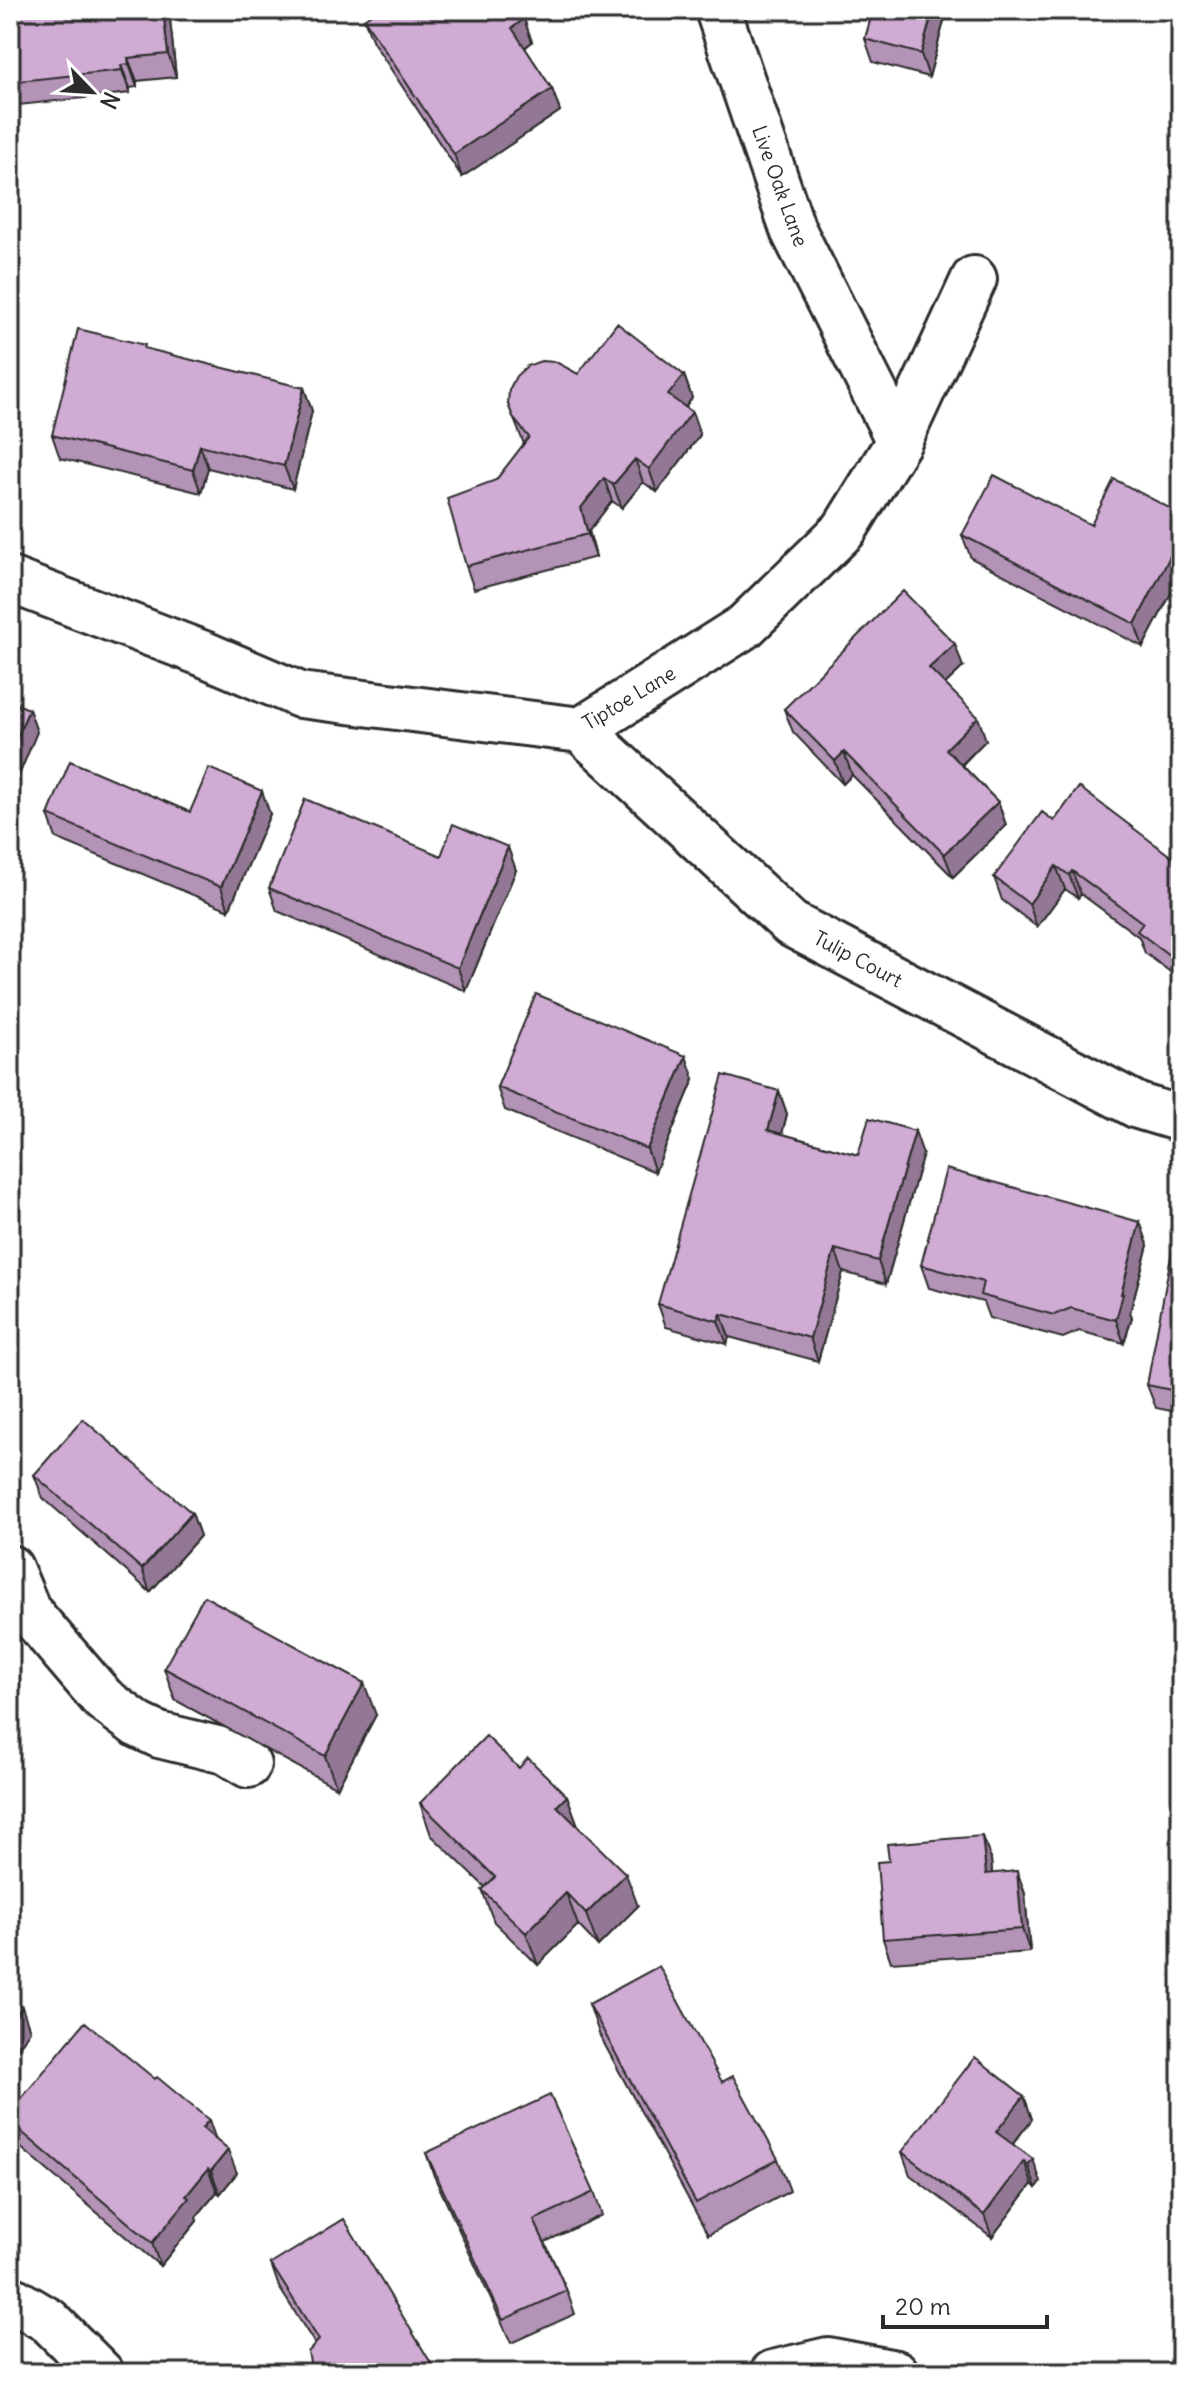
<svg xmlns="http://www.w3.org/2000/svg" width="1191" height="2383" font-family="Delius,sans-serif">
<style>
.lines{fill:none;stroke-linecap:round;stroke-linejoin:round}
.minor-casing{stroke:#2b2b2b;stroke-width:50}
.minor{stroke:#fff;stroke-width:44}
.wall{fill:#b393b6;stroke:#2b2b2b;stroke-width:2}
.shaded-wall{fill:#927894;stroke:#2b2b2b;stroke-width:2}
.building{fill:#d0abd4;stroke:#2b2b2b;stroke-width:2}
.labels{text-anchor:middle;stroke-width:8;stroke-linejoin:round;paint-order:stroke}
.street-label{font-size:20px;fill:#2b2b2b;stroke:#fff}
</style>
<rect width="100%" height="100%" fill="#fff"/>
<filter id="ink" filterUnits="userSpaceOnUse"><feTurbulence type="fractalNoise" baseFrequency=".0125" numOctaves="2"/><feDisplacementMap in="SourceGraphic" scale="16" xChannelSelector="R" yChannelSelector="G"/><feConvolveMatrix kernelMatrix="1 2 1 2 8 2 1 2 1" color-interpolation-filters="sRGB"/></filter>
<g filter="url(#ink)">
<g class="lines">
<g class="minor-casing">
<path id="minor" d="M718,10L793,230L899,441
M10,580L204,654L300,695L581,730L745,626L844,530L899,441L974,279
M581,730L791,924L1138,1106L1181,1119
M10,1568L28,1611L103,1699L138,1725L159,1735L225,1751L248,1765
M10,2298L49,2321L101,2373
M773,2373L828,2360L896,2373"/>
</g>
<use href="#minor" class="minor"/>
</g>
<path class="wall" d="M10,10H169L176,77L137,81V87L130,88V93L10,106Z
M873,10H947L929,77L873,62L865,39Z
M364,19H524L532,42L525,48L552,89L560,111L462,177L373,42Z
M146,349L304,388L312,411L293,489L208,468L201,493L60,458L52,435Z
M578,374L684,375L692,398L685,407L692,412L700,435L657,492L643,482L622,508L612,501L589,531L596,557L474,589L466,566L496,480L524,444L508,404Z
M1181,514V574L1143,647L971,558L962,535L1091,525Z
M963,667L945,684L986,740L962,765L998,802L1006,825L953,877L852,775L843,784L793,732L784,709Z
M190,812L270,814L229,910L56,838L48,815Z
M1054,821L1181,864V980L1145,953L1139,937L1081,894L1078,898L1065,889L1037,927L1002,900L994,877Z
M441,856L516,870L466,991L277,911L269,888Z
M694,1079L655,1172L505,1110L497,1087Z
M779,1091L787,1114L782,1134L858,1155L923,1154L886,1284L843,1272L818,1361L729,1337L727,1344L666,1327L658,1304Z
M1140,1222L1148,1245L1130,1312L1132,1317L1124,1343L1079,1331L1063,1338L989,1318L983,1302L929,1288L921,1265Z
M1181,1253V1413L1156,1408L1147,1385Z
M34,1475L192,1513L200,1536L150,1592L43,1498Z
M164,1668L376,1715L337,1788L175,1700Z
M519,1768L567,1796L578,1826L638,1906L598,1946L578,1925L538,1965L494,1922L482,1890L485,1887L431,1835L420,1803Z
M991,1859L992,1874L1017,1871L1025,1894L1030,1952L891,1962L883,1939Z
M589,2004L722,2082L778,2159L790,2191L708,2235L600,2036Z
M1024,2096L1032,2119L1013,2144L1041,2182L1036,2188L1032,2184L992,2237L910,2175L902,2152Z
M10,2112L216,2140L237,2173L220,2194L217,2192L196,2217L197,2221L160,2266L13,2141L10,2131Z
M426,2153L594,2192L602,2215L545,2242L567,2291L575,2314L511,2343L434,2176Z
M271,2264L437,2373H314L311,2367L315,2344L279,2287Z"/>
<path class="shaded-wall" d="M163,10H169L176,77L168,54Z
M933,10H947L929,77L921,54Z
M524,19L532,42L520,51L512,28Z
M128,58L137,81V87L129,64Z
M121,65L130,88V93L122,70Z
M552,89L560,111L462,177L454,154Z
M684,375L692,398L677,418L668,395Z
M304,388L312,411L293,489L284,466Z
M692,412L700,435L657,492L649,469Z
M200,445L208,468L201,493L193,470Z
M635,459L643,482L622,508L613,485Z
M604,478L612,501L589,531L596,557L588,534L581,508Z
M1181,535V574L1143,647L1135,624Z
M955,644L963,667L938,691L929,668Z
M29,709L37,732L10,797V754Z
M978,717L986,740L954,772L946,749Z
M844,752L852,775L843,784L835,761Z
M262,791L270,814L229,910L221,887Z
M998,802L1006,825L953,877L944,854Z
M508,847L516,870L466,991L458,968Z
M1056,866L1065,889L1037,927L1029,904Z
M1072,871L1081,894L1078,898L1069,875Z
M686,1056L694,1079L655,1172L647,1149Z
M779,1091L787,1114L777,1153L768,1130Z
M915,1131L923,1154L886,1284L878,1261Z
M1140,1222L1148,1245L1130,1312L1132,1317L1124,1343L1116,1320L1121,1294Z
M835,1249L843,1272L818,1361L810,1338Z
M721,1314L729,1337L727,1344L718,1321Z
M192,1513L200,1536L150,1592L142,1569Z
M364,1683L376,1715L337,1788L325,1756Z
M567,1796L579,1828L557,1806Z
M982,1836L991,1859L994,1897L986,1874Z
M1017,1871L1025,1894L1030,1952L1022,1929Z
M626,1874L638,1906L598,1946L586,1914Z
M566,1893L578,1925L538,1965L526,1933Z
M22,2007L30,2030L10,2061V2025Z
M1024,2096L1032,2119L1005,2154L996,2132Z
M209,2120L217,2143L202,2128Z
M228,2150L237,2173L220,2194L211,2171Z
M1033,2159L1041,2182L1036,2188L1028,2165Z
M1024,2161L1032,2184L992,2237L984,2215Z
M208,2169L217,2192L196,2217L197,2221L160,2266L152,2243L186,2196Z"/>
<path class="building" d="M10,10H163L168,54L128,58L129,64L121,65L122,70L10,82Z
M377,10H518L524,19L512,28L552,89L454,154L364,19Z
M873,10H933L921,54L865,39Z
M617,323L684,375L668,395L692,412L649,469L635,459L613,485L604,478L581,508L588,534L466,566L447,498L496,480L529,437L514,419L508,404L509,390L516,376L527,366L541,361L556,362L578,374Z
M78,329L145,345L144,348L304,388L284,466L200,445L193,470L52,435Z
M994,475L1091,525L1114,479L1181,514V535L1135,624L962,535Z
M903,591L955,644L929,668L978,717L946,749L998,802L944,854L844,752L835,761L784,709Z
M10,701L29,709L10,754Z
M70,761L190,812L209,768L262,791L221,887L48,815Z
M1079,787L1181,864V964L1137,931L1143,923L1072,871L1069,875L1056,866L1029,904L994,877L1042,812L1054,821Z
M305,799L441,856L453,824L508,847L458,968L269,888Z
M536,994L686,1056L647,1149L497,1087Z
M723,1075L779,1091L768,1130L858,1155L869,1118L915,1131L878,1261L835,1249L810,1338L721,1314L718,1321L658,1304Z
M946,1169L1140,1222L1121,1294H1123L1116,1320L1071,1308L1054,1315L980,1295L983,1282L921,1265Z
M1172,1251L1181,1253V1392L1147,1385Z
M83,1419L192,1513L142,1569L34,1475Z
M204,1596L364,1683L325,1756L164,1668Z
M486,1736L519,1768L528,1758L567,1796L557,1806L626,1874L586,1914L566,1893L526,1933L482,1890L495,1877L420,1803Z
M982,1836L986,1874L1017,1871L1022,1929L883,1939L877,1862L889,1861L887,1844Z
M659,1966L722,2082L733,2076L778,2159L696,2203L589,2004Z
M10,1999L22,2007L10,2025Z
M85,2022L155,2079L157,2077L209,2120L202,2128L228,2150L211,2171L208,2169L186,2196L189,2198L152,2243L10,2122V2112Z
M975,2057L1024,2096L996,2132L1033,2159L1028,2165L1024,2161L984,2215L902,2152Z
M550,2095L594,2192L534,2220L567,2291L503,2320L426,2153Z
M344,2219L437,2373H318L311,2367L308,2352L319,2340L271,2264Z"/>
</g>
<g class="labels">
<g class="street-label">
<text transform="translate(780 186) rotate(70)" y="7">Live Oak Lane</text>
<text transform="translate(629 698) rotate(-31)" y="7">Tiptoe Lane</text>
<text transform="translate(858 959) rotate(28)" y="7">Tulip Court</text>
</g>
</g>
<rect width="1191" height="2383" fill="none" stroke="#fff" stroke-width="40"/>
<rect x="20" y="20" width="1151" height="2343" fill="none" stroke="#2b2b2b" stroke-width="3" filter="url(#ink)"/>
<g transform="translate(92 92) rotate(115)" stroke="#ffffff" stroke-width="6" paint-order="stroke">
<path d="M0-6L14 30L0 20L-14 30Z" fill="#2b2b2b"/>
<text y="-12" font-size="22" font-weight="bold" text-anchor="middle" fill="#2b2b2b">N</text>
</g>
<path d="M883 2315v12h164v-12" fill="none" stroke="#2b2b2b" stroke-width="4"/>
<text x="895" y="2315" font-size="24" fill="#2b2b2b" stroke="#ffffff" stroke-width="6" paint-order="stroke">20 m</text>
</svg>
